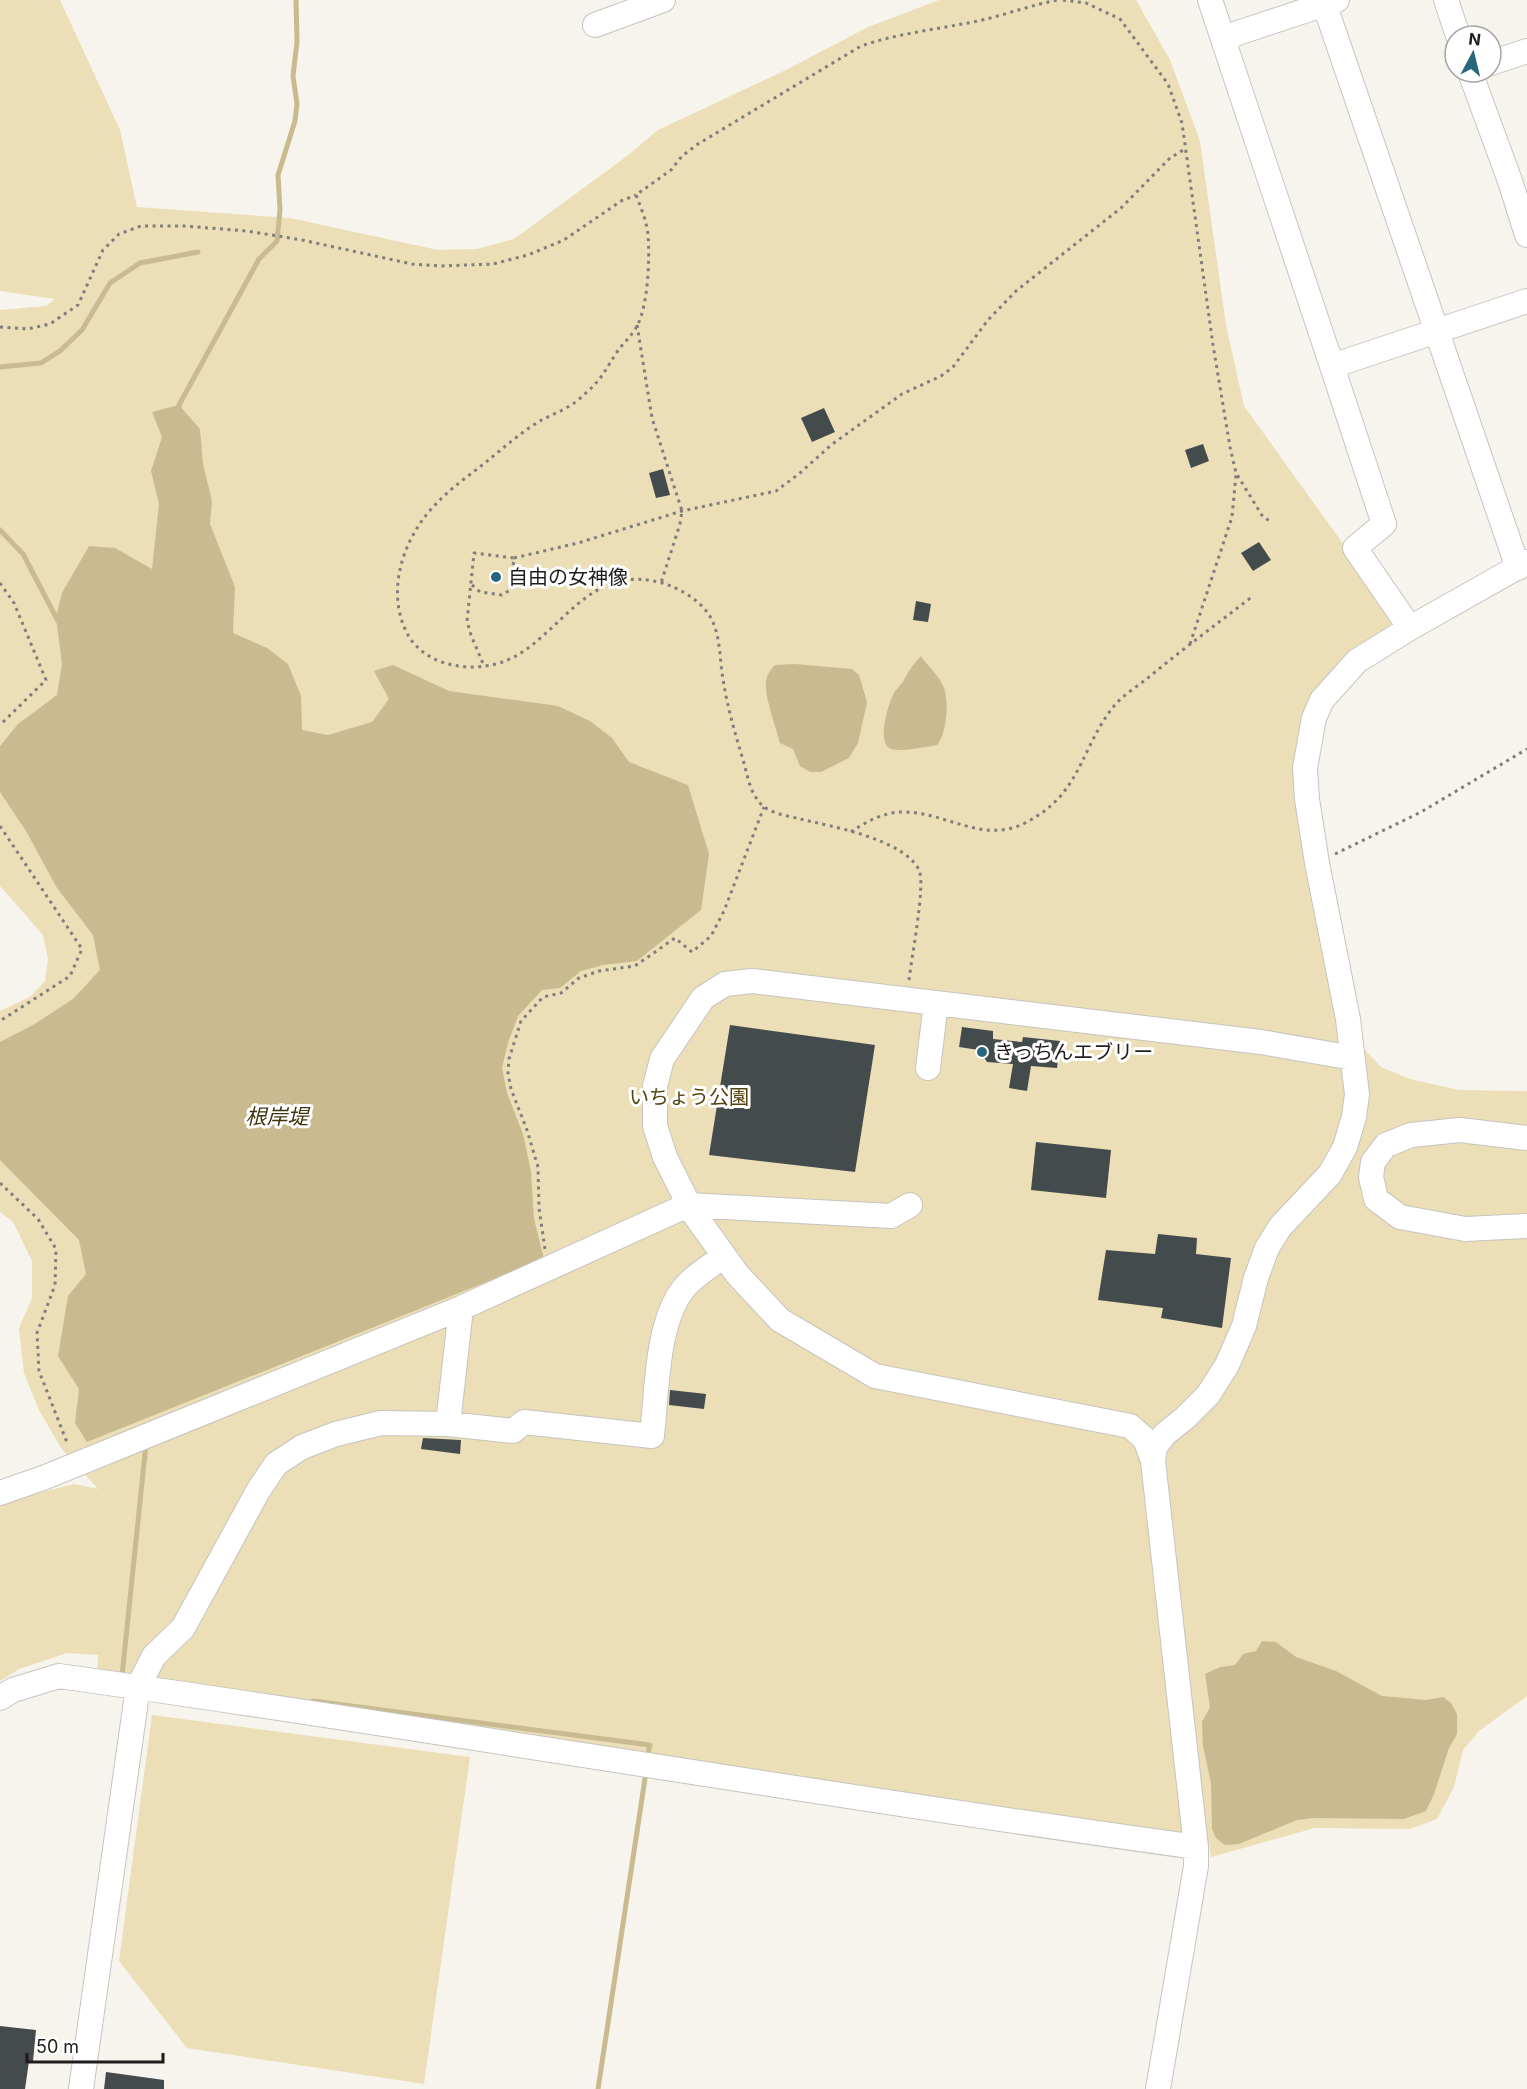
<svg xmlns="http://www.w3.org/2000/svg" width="1527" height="2089" font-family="Inter,'Noto Sans JP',sans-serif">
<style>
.green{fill:#ecdeb7}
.water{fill:#caba8f}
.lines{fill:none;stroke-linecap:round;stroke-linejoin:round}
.stream{stroke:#caba8f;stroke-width:5}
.building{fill:#444b4d}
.minor-casing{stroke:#c6c4bd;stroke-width:26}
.path{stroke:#807e7a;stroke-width:3;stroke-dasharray:3 4.5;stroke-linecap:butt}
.minor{stroke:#fff;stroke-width:24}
.poi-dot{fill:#28667c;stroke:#fff;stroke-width:2}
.labels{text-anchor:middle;stroke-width:6;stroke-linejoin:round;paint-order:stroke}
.poi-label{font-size:20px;fill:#1e1d1b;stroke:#fff;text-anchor:start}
.park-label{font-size:20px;fill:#54430d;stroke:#fff}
.water-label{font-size:21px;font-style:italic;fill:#403410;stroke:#fff}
</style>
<rect width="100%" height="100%" fill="#f7f4ed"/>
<path class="green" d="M0,0H60L120,130L137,207L290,218L438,250L477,249L514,239L627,156L658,130L788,69L868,27L939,0H1136L1170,60L1200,141L1226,325L1244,406L1400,623L1304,724L1341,1024L1381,1067L1410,1079L1459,1090L1527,1091V1696L1479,1731L1463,1750L1454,1787L1437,1819L1410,1829L1315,1828L1211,1857L1209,1843L1165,1834L848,1788L642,1751L156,1686L97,1674L98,1655L67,1653L19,1669L0,1681V1503L74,1484L98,1489L61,1448L39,1410L24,1373L19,1328L32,1298V1261L13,1222L0,1212V1011L30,997L45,981L48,959L43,935L0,886V310L46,306L55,299L0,291Z
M152,1715L470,1757L424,2084L187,2048L119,1961Z"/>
<path class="water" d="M179,405L200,429L203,464L212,501L210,524L235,587L233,633L267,648L288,664L301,696L302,730L328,735L372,722L389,699L374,671L393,665L449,691L558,706L590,721L612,738L629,762L688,785L709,854L701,910L637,961L603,965L581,971L560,988L542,990L518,1016L508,1043L502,1068L507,1093L523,1134L531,1171L534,1219L544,1259L87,1442L75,1423L79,1389L58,1356L68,1296L86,1274L79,1240L0,1160V1042L33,1025L73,999L100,970L93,935L57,888L26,831L0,792V746L18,724L57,695L62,664L56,617L62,593L89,546L115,548L152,569L159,504L151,471L162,437L152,412Z
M921,656C928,667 939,675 944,688C949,702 947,733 937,745C925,747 902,752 891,749C876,744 888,704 894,693C896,689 900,686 903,682C908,672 913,664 921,656Z
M795,664L852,669L859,675L867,702L858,743L849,758L821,772H810L800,766L793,749L780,743C776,727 764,696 766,681C767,674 771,669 775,665Z
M1262,1641L1276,1642L1296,1657L1336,1671L1382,1696L1426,1700L1443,1697L1451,1703L1457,1714V1734L1449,1748L1434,1794L1426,1811L1404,1819L1315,1818L1297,1820L1239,1844L1225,1845L1216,1838L1212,1829L1211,1783L1203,1746L1202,1722L1210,1707L1205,1674L1220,1667L1235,1665L1243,1654L1256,1651Z"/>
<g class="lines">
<path class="stream" d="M0,367L41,363L60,351L82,330L110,283L140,263L198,252
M179,411V405L259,259L277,241L280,210L278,175L295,121L297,104L293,76L297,42L296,0
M0,530L23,554L58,621
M126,1677L122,1676L146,1444
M313,1701L650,1745L647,1759
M598,2089L646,1772"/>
</g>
<path class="building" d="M824,408L835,432L812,442L801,418Z
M1203,444L1209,461L1191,468L1185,450Z
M663,469L670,495L656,498L649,473Z
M1259,542L1271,560L1253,571L1241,553Z
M916,601L931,604L928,622L913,620Z
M730,1025L875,1045L855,1172L709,1155Z
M962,1027L993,1031V1039L1022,1042L1023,1037L1060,1041L1057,1068L1031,1066L1027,1091L1009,1088L1013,1064L987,1062L979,1050L959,1047Z
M1036,1142L1111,1150L1106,1198L1031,1190Z
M1158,1234L1197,1238L1196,1254L1231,1258L1222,1328L1161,1318L1163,1308L1098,1300L1106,1250L1155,1254Z
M670,1390L706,1394L704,1409L669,1405Z
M423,1438L461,1440L460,1454L421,1449Z
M0,2026L36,2030L33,2061H29L25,2089H0Z
M106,2072L164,2080V2089H104Z"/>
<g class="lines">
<g class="minor-casing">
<path id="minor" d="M1210,0L1332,366L1527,301
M1323,0L1518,568
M1446,0L1458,36
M595,25L663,0
M1223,38L1337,0
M1491,63L1527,51
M1470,72L1510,181L1527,235
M1332,366L1384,524L1355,548L1410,628
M928,1068L936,1003
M1527,1138L1460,1130L1411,1135L1386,1145L1373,1162L1371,1177L1376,1199L1400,1217L1465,1229L1527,1226
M448,1424L461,1308
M1153,1461L1145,1439L1130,1426L875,1376L780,1320L737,1274L692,1211L665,1157L655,1126V1086L662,1059L703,998L725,984L752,981L1261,1042L1353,1058
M0,1493L43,1478L461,1308L688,1205L891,1216L910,1205
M0,1698L13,1690L59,1676C438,1729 816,1795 1196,1847
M81,2089L138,1687L154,1656L183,1628L258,1491L276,1464L302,1447L336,1434L381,1423L448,1424L513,1431L524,1422L652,1436C657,1392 656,1323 684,1288C694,1275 711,1266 724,1256
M1158,2089L1196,1866V1847L1153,1461L1155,1447L1165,1434L1185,1418L1208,1395L1227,1365L1244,1326L1256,1278L1267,1248L1280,1227L1330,1174L1345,1147L1354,1117L1357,1094L1348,1019L1317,863L1307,799L1305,768L1314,718L1322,700L1357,661L1410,628L1527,562"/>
</g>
<path class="path" d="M1063,0L1086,3L1120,19L1168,84L1182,123L1213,345L1230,447L1236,473L1263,517L1270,521
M637,325L652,418L682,511L680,524L661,583
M0,327L28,329L50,324L78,305L103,250L119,234L141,226H184L247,231L302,240L412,264L441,266L493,264L528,255L564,240L621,201L636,195
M514,558L578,543L682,511L776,491L800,473L831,445L877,412L902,394L941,376L953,367L988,320L1016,291L1121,208L1170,158L1185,149
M0,583L14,603L46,680L0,725
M472,585L480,592L502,595L510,590L514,558L474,553L467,621L471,635L484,666
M1190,644L1232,517L1236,475
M0,826L82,949L70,976L0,1021
M851,832C867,821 886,811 906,812C947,813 983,844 1025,823C1082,794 1079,750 1114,706C1123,695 1138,686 1149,677C1183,649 1218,623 1253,596
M1335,854L1421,812L1527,749
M909,980C911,960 926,884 919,870C904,839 830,826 800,819C785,815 765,813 757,799C749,788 747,773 743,760C735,733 727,706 723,679C719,657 721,630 707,612C696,597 672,584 654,581C588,568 562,631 514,657C495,667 473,669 453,665C435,662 417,651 408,635C384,591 404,535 438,502C452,487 470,475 486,462C502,449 518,435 535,424C545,417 556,414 566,408C574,404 582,397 588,391C602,379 607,367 617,352C623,343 633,335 638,324C648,303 650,259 648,235C647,222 641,208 636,195L671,170L682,156L698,144L861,46C899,33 939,29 978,21C1005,15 1031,5 1058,0
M0,1183L38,1219L56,1249L55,1285L37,1333L39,1371L68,1445
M545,1249L539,1208L538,1167L527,1130L511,1089L508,1073L509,1059L521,1021L543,997L561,993L579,978L599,971L635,966L675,938L692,952L711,936L724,911L764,807"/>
<use href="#minor" class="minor"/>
</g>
<g class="poi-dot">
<circle cx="496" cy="577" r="6"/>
<circle cx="982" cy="1052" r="6"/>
</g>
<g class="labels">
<g class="poi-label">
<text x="508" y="584">自由の女神像</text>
<text x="994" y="1059">きっちんエブリー</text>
</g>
<g class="park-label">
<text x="689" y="1104">いちょう公園</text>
</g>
<g class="water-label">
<text x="277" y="1124">根岸堤</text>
</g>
</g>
<g transform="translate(1473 54) rotate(7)"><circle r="28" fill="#ffffff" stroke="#a5a5a4" stroke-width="1.5"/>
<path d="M0-4.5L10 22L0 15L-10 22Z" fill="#28667c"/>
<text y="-9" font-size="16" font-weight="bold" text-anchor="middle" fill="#1e1d1b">N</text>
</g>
<path d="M27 2053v9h136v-9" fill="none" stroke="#1e1d1b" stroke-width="3"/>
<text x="36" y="2053" font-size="18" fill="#1e1d1b" stroke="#ffffff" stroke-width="4.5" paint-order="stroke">50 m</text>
</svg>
